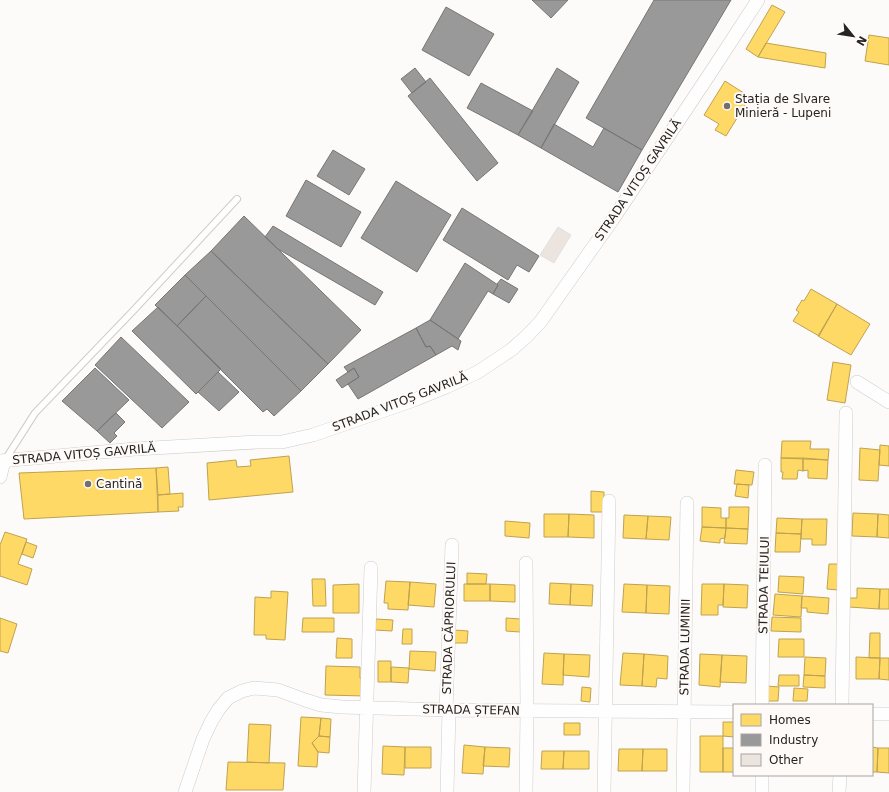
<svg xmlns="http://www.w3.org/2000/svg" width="889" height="792" font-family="'DejaVu Sans',sans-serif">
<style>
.homes{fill:#ffd966;stroke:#bea251}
.industry{fill:#999;stroke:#777675}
.building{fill:#ebe4df;stroke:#e3e0de}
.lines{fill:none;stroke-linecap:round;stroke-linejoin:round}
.lane-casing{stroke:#cfccca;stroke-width:8}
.street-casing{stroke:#cfccca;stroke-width:14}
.lane{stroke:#fffefe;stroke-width:6}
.street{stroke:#fffefe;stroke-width:13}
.poi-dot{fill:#726f6d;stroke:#fefaf8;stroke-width:1.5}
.labels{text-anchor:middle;stroke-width:4;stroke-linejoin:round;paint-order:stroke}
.poi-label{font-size:12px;fill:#272321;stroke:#fefaf8;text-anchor:start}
.street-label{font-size:12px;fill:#272321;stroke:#fefaf8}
</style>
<rect width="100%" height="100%" fill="#fdfbf9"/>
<path class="homes" d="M772,5L785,12L758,57L746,49Z
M869,35L889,38V65L865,61Z
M766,43L826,53L825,68L758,57Z
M725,81L750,97L726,136L715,130L719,124L704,115Z
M811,289L837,304L819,336L793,321L799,312L796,310L802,300L804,301Z
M837,304L870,324L851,355L818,336Z
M833,362L851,365L845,403L827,400Z
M782,441H811L810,449H829L828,460L781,458Z
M880,445L889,446V466L879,465Z
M860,448L880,450L878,481L859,480Z
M289,456L293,492L209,500L207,463L236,460L237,467L251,466L250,460Z
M781,458H803V471L798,470L797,479H782L783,472H781Z
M803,458L828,460L827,479L808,478V470L803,471Z
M168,467L170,494L158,495L156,468Z
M156,468L158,512L24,519L19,473Z
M736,470L754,472L752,485L734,484Z
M737,484L749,485L748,498L735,496Z
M591,491L604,492V512H591Z
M183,493V507H178L179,511L158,512V495Z
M702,507L721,508V518H726V528L702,527Z
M729,507H749L748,529L726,528V518H729Z
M853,513L878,514L877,537L852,536Z
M544,514H569L568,537H544Z
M569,514L594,515V538L568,537Z
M878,514L889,515V538L877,537Z
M624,515L648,516L646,539L623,538Z
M648,516L671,517L669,540L646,539Z
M777,518L802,519L801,534L776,533Z
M802,519H827L826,545H812V539H801Z
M505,521L530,523L529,538L505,536Z
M702,527L726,528L725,538L720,539V543L700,541Z
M726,528L748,529L747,544L724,543Z
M5,532L27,539L18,564L32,569L27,585L0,576V545Z
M776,533L801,534L800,552H775Z
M26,542L37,546L33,558L22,554Z
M829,564H839L838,590L827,589Z
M467,573L487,574L486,584H467Z
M779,576L804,577L803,594L778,592Z
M312,579H325L326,606H313Z
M386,581L410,582L408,610L388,609V603H384Z
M410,582L436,584L434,607L408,605Z
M550,583L571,584L570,605L549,604Z
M359,584V613H333V585Z
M464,584H490V601H464Z
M490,584L515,585V602L490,601Z
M571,584L593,585L592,606L570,605Z
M624,584L647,585L646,613L622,612Z
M702,584H724L723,605H718V615H701Z
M724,584L748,585L747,608L723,607Z
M647,585L670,586L669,614L646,613Z
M857,588L880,589L879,609L849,607V598H857Z
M880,589H889V609H879Z
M271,591L288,592L285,640L266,639V635H254L255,597L271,598Z
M775,594L802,596L801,617L773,615Z
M802,596L829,598L828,614L807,612V608H801Z
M772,617L801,618V632L771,631Z
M0,618L17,624L8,653L0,651Z
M303,618H334V632H302Z
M506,618L521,619L520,632L506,631Z
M376,619L393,620L392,631L375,630Z
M403,629H412V644H402Z
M454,630L468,631L467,643H453Z
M870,633H880V658H869Z
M337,638L352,639V658H336Z
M779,639H804V657H778Z
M410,651L436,652L435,671L409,669Z
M544,653L564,654L563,685L542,684Z
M623,653L644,654L642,686L620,685Z
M564,654L590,655L589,677L563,675Z
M644,654L668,656L667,679L657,678L656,687L642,686Z
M700,654L722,655L720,687L699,685Z
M722,655L747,656L746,683L720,682Z
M805,657L826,658L825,676L804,675Z
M856,657L880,658L879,679H856Z
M880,658H889V680L879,679Z
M378,661H391V682H378Z
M326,666L360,667V678H365V696L325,695Z
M391,667L409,668L408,683L391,682Z
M779,675H799V686H778Z
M804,675L825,676V688L803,687Z
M767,686L779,687L778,701H767Z
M582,687L591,688L590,702L581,701Z
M794,688L808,689L807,701H793Z
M301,717L321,718L319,736L312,743L318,752L317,767L298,766Z
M321,718L331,719L330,737L319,736Z
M723,722H734V737L723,736Z
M564,723H580V735H564Z
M249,724L271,725L269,763L247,762Z
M319,736L330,737L329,753L318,752L312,743Z
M700,736H723V772H700Z
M464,745L485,747L483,774L462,773Z
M383,746L405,747L404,775L382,774Z
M405,747H431V768H405Z
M485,747L510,748L509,767L483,766Z
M872,747L878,748L877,772H872Z
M723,748H734V772H723Z
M878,748H889V773L877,772Z
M619,749H643L642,771H618Z
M643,749H667V771H642Z
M542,751H564L563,769H541Z
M564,751H589V769H563Z
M228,762L285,763L283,790H226Z"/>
<path class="industry" d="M532,0H568L551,18Z
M654,0H731L642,150L586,118Z
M446,7L494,34L469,76L422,50Z
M415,68L426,82L412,93L401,79Z
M557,68L579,82L541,148L518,135Z
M430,78L498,163L477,181L408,96Z
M481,83L533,111L518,135L467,108Z
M554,124L593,147L604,128L642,150L618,192L541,148Z
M333,150L365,169L349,195L317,176Z
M306,180L361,212L341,247L286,216Z
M396,181L451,215L417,272L361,238Z
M462,208L539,256L529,272L517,265L508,280L443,240Z
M244,216L361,330L328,364L211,251Z
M273,226L383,292L375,305L278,249L265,237Z
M211,251L328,364L301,391L185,275Z
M465,263L498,285L493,294L488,291L458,339L430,320Z
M185,275L206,296L177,326L155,305Z
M501,279L518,289L509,303L493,294L498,285L497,284Z
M206,296L301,391L274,416L267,409L263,412L177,326Z
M158,307L221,369L196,394L132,331Z
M430,320L461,341L458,350L452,346L436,355L430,346L426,347L416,328Z
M416,328L426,347L430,346L436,355L358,399L348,384L359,377L354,368L348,372L344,367Z
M121,337L189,402L162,428L95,365Z
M95,368L129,400L97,431L62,401Z
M354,368L359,377L342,388L336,380Z
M218,372L239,392L219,411L198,392Z
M116,413L125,422L114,433L117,436L110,443L97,431Z"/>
<path class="building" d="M558,227L571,235L554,263L540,255Z"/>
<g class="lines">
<g class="lane-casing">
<path id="lane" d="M5,460L35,413L132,312L237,199"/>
</g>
<g class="street-casing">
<path id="street" d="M857,382L889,402
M0,461L135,449L258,442H282L313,435L414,400L446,387L478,372L511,350L527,336L541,321L613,219L713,69L758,0
M0,477L4,461
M526,563L527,711L526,792
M762,705L765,465
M842,705L846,413
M446,710L452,545
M872,714H889
M185,792L203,739L211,722L219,709L228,698L242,691L254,688L278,690L305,700L321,705L342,707L449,710L734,712
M364,792L371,568
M447,792L449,710
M604,792L609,501
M683,792L687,503
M762,792V775
M839,792L840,775"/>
</g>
<use href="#lane" class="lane"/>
<use href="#street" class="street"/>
</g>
<g class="poi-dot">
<circle cx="727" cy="106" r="4"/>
<circle cx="88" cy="484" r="4"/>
</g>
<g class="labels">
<g class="poi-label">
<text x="735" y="103">Stația de Slvare<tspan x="735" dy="14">Minieră - Lupeni</tspan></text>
<text x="96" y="488">Cantină</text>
</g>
<g class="street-label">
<text transform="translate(638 180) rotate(-56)" y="4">STRADA VITOȘ GAVRILĂ</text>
<text transform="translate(400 402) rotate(-21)" y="4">STRADA VITOȘ GAVRILĂ</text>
<text transform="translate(84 454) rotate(-5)" y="4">STRADA VITOȘ GAVRILĂ</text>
<text transform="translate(764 585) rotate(-89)" y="4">STRADA TEIULUI</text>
<text transform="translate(449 628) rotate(-88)" y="4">STRADA CĂPRIORULUI</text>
<text transform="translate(685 647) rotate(-89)" y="4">STRADA LUMINII</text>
<text transform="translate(471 710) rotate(1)" y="4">STRADA ȘTEFAN</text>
</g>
</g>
<rect x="733" y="704" width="140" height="72" fill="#fefaf8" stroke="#a8a4a2"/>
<rect x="741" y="714" width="20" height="12" fill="#ffd966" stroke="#a8a4a2"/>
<text x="769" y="724" font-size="12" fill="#272321">Homes</text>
<rect x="741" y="734" width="20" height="12" fill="#999999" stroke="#a8a4a2"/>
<text x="769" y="744" font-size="12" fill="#272321">Industry</text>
<rect x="741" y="754" width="20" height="12" fill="#ebe4df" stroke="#a8a4a2"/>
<text x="769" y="764" font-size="12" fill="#272321">Other</text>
<g transform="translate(853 36) rotate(120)" stroke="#fefaf8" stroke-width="3" paint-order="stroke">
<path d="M0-3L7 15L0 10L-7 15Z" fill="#272321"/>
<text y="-6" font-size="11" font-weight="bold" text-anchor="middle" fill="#272321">N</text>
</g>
</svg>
